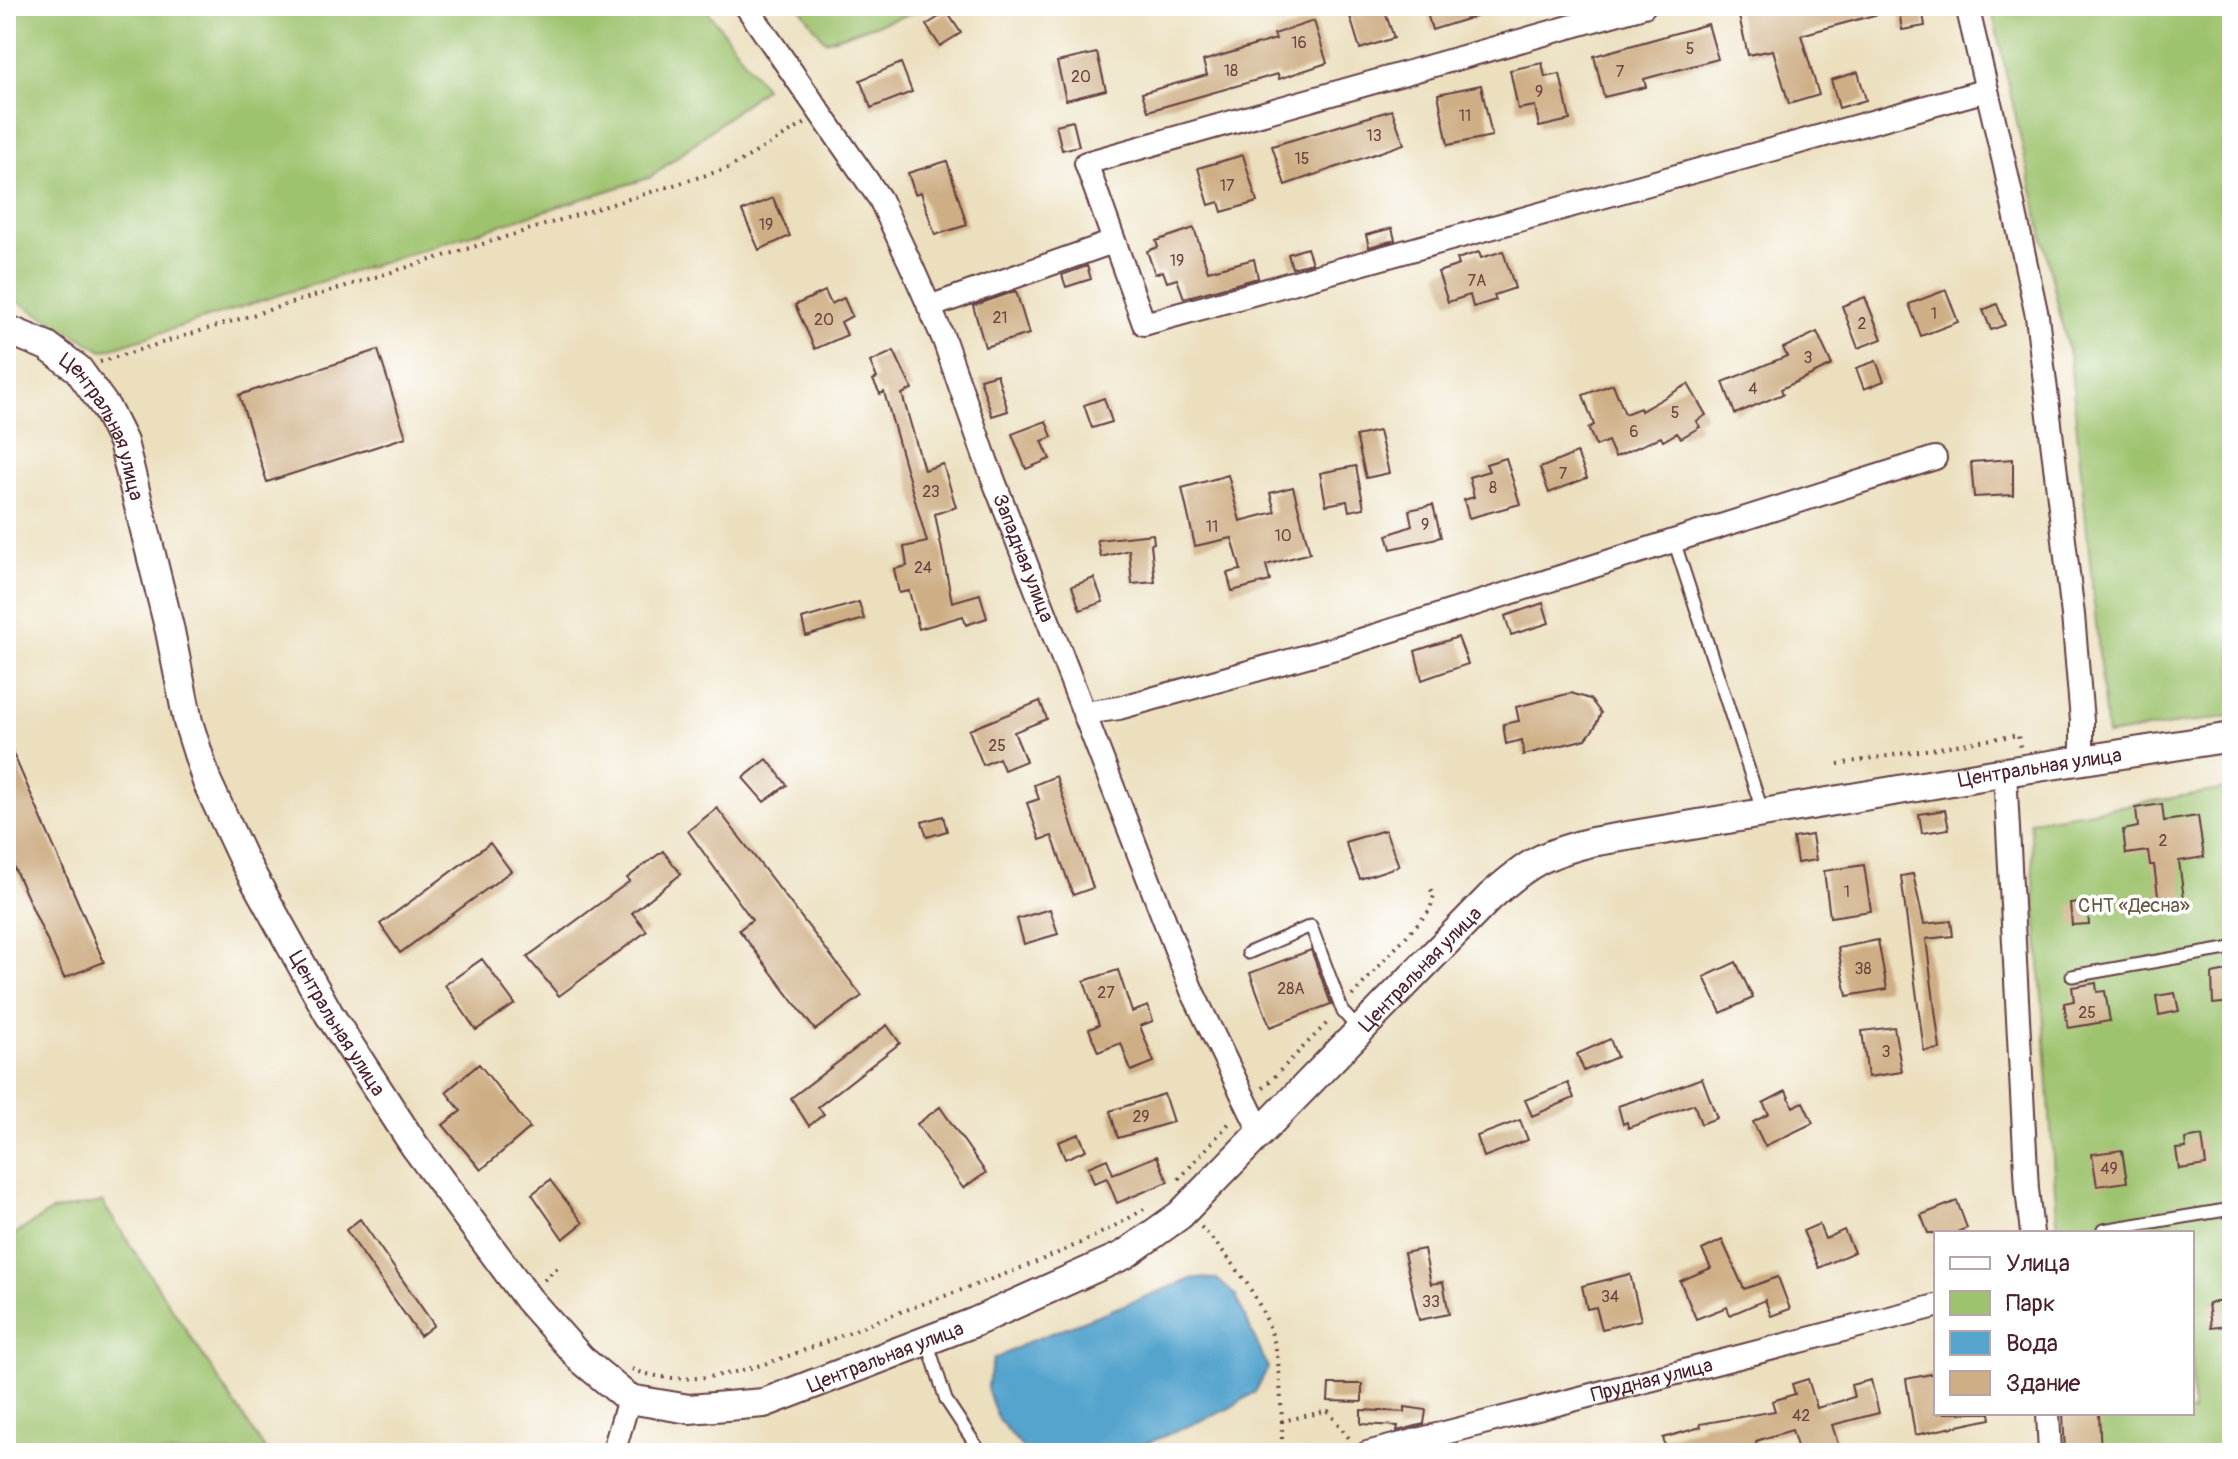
<svg xmlns="http://www.w3.org/2000/svg" width="2238" height="1459" font-family="Pangolin,sans-serif">
<style>
.green{fill:#9ec36e;stroke:#74714c;stroke-width:2}
.water{fill:#54a4ce;stroke:#4f627c;stroke-width:2}
.building{fill:#ceae84}
.lines{fill:none;stroke-linecap:round;stroke-linejoin:round}
.service-casing{stroke:#623c41;stroke-width:15}
.minor-casing{stroke:#623c41;stroke-width:26}
.tertiary-casing{stroke:#623c41;stroke-width:32}
.path{stroke:#623c41;stroke-width:4;stroke-dasharray:2 6;stroke-linecap:butt}
.service{stroke:#fff;stroke-width:11}
.minor{stroke:#fff;stroke-width:22}
.tertiary{stroke:#fff;stroke-width:28}
.labels{text-anchor:middle;stroke-width:7;stroke-linejoin:round;paint-order:stroke}
.number-label{font-size:16px;fill:#6b4341}
.street-label{font-size:20px;fill:#4a1f2b;stroke:#fff}
.park-label{font-size:20px;fill:#675842;stroke:#fff}
</style>
<rect width="100%" height="100%" fill="#fff"/>
<filter id="ink" filterUnits="userSpaceOnUse"><feTurbulence type="fractalNoise" baseFrequency=".0125" numOctaves="2"/><feDisplacementMap in="SourceGraphic" scale="16" xChannelSelector="R" yChannelSelector="G"/><feConvolveMatrix kernelMatrix="1 2 1 2 8 2 1 2 1" color-interpolation-filters="sRGB"/></filter>
<filter id="wash" filterUnits="userSpaceOnUse"><feTurbulence type="fractalNoise" baseFrequency=".006" numOctaves="4" result="noise"/><feDisplacementMap in="SourceGraphic" scale="32" xChannelSelector="R" yChannelSelector="G"/><feGaussianBlur stdDeviation="1.8" result="paint"/><feColorMatrix in="noise" values="0 0 0 0 0 0 0 0 0 0 0 0 0 0 0 0 0 1.4 0 .05"/><feComposite in="paint" operator="in"/></filter>
<g filter="url(#wash)">
<rect width="100%" height="100%" fill="#ebdfbe"/>
<path class="green" d="M6,6H704L765,88L651,177L103,351L6,295Z
M799,6H935L825,41Z
M1991,6H2232V716L2107,735L2070,359Z
M2232,788V1453H2073L2070,1413H2192V1233H2058L2030,821Z
M102,1202L267,1453H6V1240L51,1211Z"/>
<path class="water" d="M1194,1278L1217,1279L1236,1296L1268,1368L1255,1392L1228,1409L1124,1453H1027L998,1419L987,1389L993,1360L1028,1342Z"/>
<g id="blocks">
<path class="building" d="M1361,6H1383L1394,38L1360,49L1348,10Z
M1425,6H1496V10L1432,30Z
M1763,6H1888L1889,11L1801,35L1819,95L1789,104L1773,50L1748,55L1738,12Z
M1922,7L1925,26L1902,30L1899,11Z
M947,12L961,33L940,46L926,25Z
M1314,21L1327,63L1279,79L1278,74L1148,111L1142,93L1207,75L1203,61L1276,39L1274,34Z
M1708,24L1718,59L1644,79L1646,87L1604,97L1594,56Z
M1097,53L1106,90L1066,100L1057,62Z
M901,63L912,92L871,108L860,80Z
M1542,63L1545,77L1560,74L1570,120L1539,127L1535,106L1518,109L1510,70Z
M1858,72L1866,100L1839,108L1831,80Z
M1481,85L1492,136L1448,145L1438,94Z
M1392,110L1404,144L1285,185L1272,146Z
M1073,121L1079,146L1062,150L1056,125Z
M1243,155L1257,202L1222,212L1219,202L1209,205L1198,168Z
M947,161L967,225L935,235L921,192L915,194L908,173Z
M773,198L790,236L759,250L742,211Z
M1194,228L1208,271L1254,259L1258,278L1184,298L1177,279L1167,282L1163,271L1155,274L1147,251L1158,247L1156,241Z
M1392,228L1395,240L1369,247L1366,235Z
M1307,248L1312,263L1292,268L1288,254Z
M1503,251L1515,288L1494,295L1496,300L1473,307L1470,295L1448,302L1438,272L1459,265L1457,259L1479,252L1481,258Z
M1087,266L1091,279L1066,287L1062,275Z
M1946,290L1958,322L1921,336L1909,304Z
M825,291L831,304L844,298L852,316L841,322L847,335L815,349L795,305Z
M1016,291L1029,334L985,347L973,306Z
M1865,297L1882,339L1858,348L1842,306Z
M1997,304L2005,325L1991,330L1983,310Z
M1817,332L1832,365L1781,389L1783,394L1735,414L1723,382L1787,356L1783,348Z
M378,350L406,437L267,482L239,395Z
M894,351L912,389L902,394L924,470L943,464L956,507L935,514L952,602L980,594L987,618L966,625L963,616L919,629L909,591L899,593L894,569L907,566L904,547L927,542L884,392L880,394L873,380L877,378L870,362Z
M1876,361L1884,381L1864,389L1856,368Z
M997,374L1008,411L992,416L980,379Z
M1613,384L1625,414L1640,408L1641,411L1688,384L1706,415L1696,421L1700,427L1681,438L1677,433L1663,441L1661,437L1615,457L1608,441L1596,446L1588,428L1594,425L1583,395Z
M1104,398L1112,422L1092,428L1084,405Z
M1046,421L1052,437L1042,441L1050,459L1026,469L1012,434Z
M1379,431L1389,473L1366,478L1356,436Z
M1577,453L1587,478L1549,493L1540,468Z
M1506,458L1520,504L1469,518L1464,500L1474,497L1469,477L1489,471L1486,464Z
M2013,459V495L1974,497L1971,462Z
M1356,466L1364,508L1349,511L1347,501L1326,505L1320,473Z
M1228,475L1240,521L1275,512L1270,493L1293,487L1310,553L1266,565L1270,581L1232,591L1227,573L1241,570L1232,538L1195,546L1182,488Z
M1433,505L1441,537L1391,549L1387,535L1412,526L1409,510Z
M1153,534L1154,543L1151,544L1155,582L1132,584L1129,550L1101,557L1097,540Z
M1094,578L1103,602L1080,610L1072,586Z
M859,602L864,619L806,636L802,619Z
M1543,603L1549,623L1511,635L1505,616Z
M1458,637L1468,664L1422,680L1415,651Z
M1571,693L1590,699L1601,713L1595,727L1586,739L1523,755L1522,740L1506,744L1503,724L1519,721L1516,707Z
M1040,701L1047,719L1014,732L1026,761L1004,770L999,758L983,765L969,730Z
M6,737L104,962L64,978L6,850Z
M767,759L787,785L764,802L743,778Z
M1056,776L1093,888L1073,895L1052,836L1040,840L1027,803L1039,799L1034,785Z
M2162,804L2164,821L2198,816L2204,857L2179,861L2185,907L2160,911L2154,865H2150L2148,851L2126,854L2123,830L2138,827L2136,808Z
M717,808L862,996L815,1030L739,930L752,920L688,831Z
M1945,810L1949,829L1922,833L1919,814Z
M943,816L947,831L927,837L922,822Z
M1385,830L1399,866L1360,879L1345,842Z
M1812,835L1816,860L1797,863L1793,838Z
M490,843L511,871L400,953L380,924Z
M663,851L681,874L632,913L647,931L559,996L527,957L630,881L627,878Z
M1864,865L1871,911L1830,917L1824,871Z
M1913,874L1924,924L1951,921L1953,936L1926,939L1940,1049L1924,1051L1901,876Z
M2087,902L2089,924L2072,925L2070,904Z
M1050,909L1058,934L1024,944L1017,919Z
M1878,940L1887,989L1847,996L1838,948Z
M1311,950L1331,1004L1270,1027L1250,973Z
M482,959L515,1004L476,1030L445,985Z
M1736,962L1753,998L1721,1013L1704,977Z
M1118,970L1132,1012L1148,1006L1153,1021L1140,1026L1154,1062L1131,1071L1121,1043L1098,1052L1089,1029L1099,1025L1084,981Z
M2232,970V1002L2213,1004L2212,974Z
M2096,983L2097,992L2105,991L2110,1021L2068,1028L2064,1003L2074,1001L2072,987Z
M2175,993L2179,1011L2159,1015L2156,996Z
M887,1025L900,1043L818,1107L824,1114L809,1126L791,1098Z
M1894,1027L1902,1072L1868,1077L1862,1031Z
M1610,1039L1617,1057L1584,1071L1577,1054Z
M479,1064L530,1128L481,1170L443,1125L461,1111L446,1092Z
M1702,1078L1717,1118L1701,1124L1694,1104L1628,1128L1627,1122L1623,1124L1618,1106L1642,1098L1643,1100Z
M1568,1083L1574,1098L1532,1116L1525,1100Z
M1786,1091L1793,1107L1803,1102L1813,1123L1765,1146L1753,1122L1769,1114L1763,1103Z
M1164,1094L1173,1122L1118,1138L1110,1111Z
M940,1107L986,1173L963,1188L917,1124Z
M1520,1120L1528,1140L1484,1157L1477,1136Z
M1079,1134L1086,1150L1065,1159L1058,1142Z
M2202,1136L2206,1165L2179,1169L2176,1149L2186,1148L2185,1139Z
M2122,1150L2127,1182L2097,1186L2092,1154Z
M1157,1156L1168,1182L1117,1203L1107,1178L1094,1183L1088,1167L1107,1159L1113,1174Z
M550,1180L583,1223L563,1239L532,1194Z
M1957,1201L1967,1228L1955,1233H1928L1921,1215Z
M360,1219L434,1325L420,1336L346,1230Z
M1819,1224L1825,1239L1844,1230L1854,1252L1819,1268L1803,1231Z
M1722,1240L1744,1289L1778,1277L1790,1309L1771,1316L1765,1300L1730,1315L1727,1307L1696,1319L1680,1281L1711,1268L1702,1250Z
M1424,1249L1431,1284L1443,1282L1449,1314L1419,1320L1404,1253Z
M1630,1274L1641,1320L1602,1329L1596,1307L1587,1309L1582,1286Z
M2224,1301L2227,1326L2211,1328L2208,1303Z
M1936,1373V1413H1990L1991,1419L1915,1435L1906,1379Z
M1808,1379L1817,1408L1854,1397L1851,1385L1871,1380L1879,1413L1832,1425L1841,1453H1799L1792,1430L1756,1441L1757,1445L1710,1453H1667L1663,1438L1701,1427L1700,1424L1775,1411L1772,1401L1795,1394L1792,1384Z
M1329,1384H1362V1402L1328,1401Z
M1405,1407L1426,1410L1424,1424L1397,1431L1398,1426L1361,1424V1410L1405,1412Z
M2063,1413H2099L2101,1453H2065Z"/>
</g>
</g>
<g filter="url(#ink)">
<use href="#blocks" fill-opacity="0" stroke="#623c41" stroke-width="2"/>
<g class="lines">
<g class="service-casing">
<path id="service" d="M1674,541L1763,813
M1248,953L1311,926L1343,1012L1360,1031
M2072,976L2232,948
M2103,1230L2232,1209
M927,1341L946,1400L981,1453"/>
</g>
<g class="minor-casing">
<g id="minor">
<path id="s1" d="M746,6L880,199L911,265L944,340L987,463L1192,991L1261,1133"/>
<path d="M1644,6L1086,163L1144,324L1987,90"/>
<path d="M1967,6L2004,162L2037,316L2073,615L2082,721V760"/>
<path d="M929,307L1113,242"/>
<path d="M1084,713L1119,708L1339,647L1935,458"/>
<path d="M2005,772L2027,1189L2032,1233"/>
<path d="M2048,1413L2050,1453"/>
<path d="M613,1453L629,1399"/>
<path id="s2" d="M1367,1453L1936,1306"/>
</g>
</g>
<g class="tertiary-casing">
<g id="tertiary">
<path id="s3" d="M6,329L47,346L78,369L106,408L123,442L170,631L188,722L207,782L243,859L329,1014L414,1145L528,1299L581,1359L629,1399L689,1409L764,1403L975,1322L1124,1255L1180,1215L1490,897C1528,863 1543,854 1592,842L2005,772L2232,737"/>
</g>
</g>
<path class="path" d="M100,362L729,168L806,123
M1838,764L2018,735L2020,747
M1352,996L1430,910L1434,895L1429,886
M1263,1088L1330,1020
M1179,1179L1232,1120
M1201,1227C1229,1256 1256,1291 1270,1329C1281,1357 1280,1392 1282,1421L1328,1411L1352,1442
M544,1280L561,1264
M632,1369C650,1377 679,1380 698,1378C759,1373 833,1338 890,1316C977,1283 1070,1256 1149,1206
M1282,1421V1453"/>
<use href="#service" class="service"/>
<use href="#minor" class="minor"/>
<use href="#tertiary" class="tertiary"/>
</g>
</g>
<g class="labels">
<g class="number-label">
<text x="1299" y="48">16</text>
<text x="1690" y="54">5</text>
<text x="1231" y="76">18</text>
<text x="1620" y="77">7</text>
<text x="1081" y="82">20</text>
<text x="1539" y="97">9</text>
<text x="1465" y="121">11</text>
<text x="1374" y="141">13</text>
<text x="1302" y="164">15</text>
<text x="1227" y="191">17</text>
<text x="766" y="230">19</text>
<text x="1177" y="266">19</text>
<text x="1477" y="286">7А</text>
<text x="1934" y="319">1</text>
<text x="1000" y="323">21</text>
<text x="824" y="325">20</text>
<text x="1862" y="329">2</text>
<text x="1808" y="363">3</text>
<text x="1753" y="394">4</text>
<text x="1675" y="418">5</text>
<text x="1634" y="437">6</text>
<text x="1563" y="479">7</text>
<text x="1493" y="493">8</text>
<text x="931" y="497">23</text>
<text x="1425" y="530">9</text>
<text x="1212" y="532">11</text>
<text x="1283" y="541">10</text>
<text x="923" y="573">24</text>
<text x="997" y="751">25</text>
<text x="2163" y="846">2</text>
<text x="1847" y="897">1</text>
<text x="1863" y="974">38</text>
<text x="1291" y="994">28А</text>
<text x="1106" y="998">27</text>
<text x="2087" y="1018">25</text>
<text x="1886" y="1057">3</text>
<text x="1141" y="1122">29</text>
<text x="2109" y="1174">49</text>
<text x="1610" y="1302">34</text>
<text x="1431" y="1307">33</text>
<text x="1801" y="1421">42</text>
</g>
<g class="street-label">
<text dy="7" stroke="none"><textPath href="#s3" startOffset="146">Центральная улица</textPath></text>
<text dy="7" stroke="none"><textPath href="#s1" startOffset="622">Западная улица</textPath></text>
<text dy="7" stroke="none"><textPath href="#s3" startOffset="2882">Центральная улица</textPath></text>
<text dy="7" stroke="none"><textPath href="#s3" startOffset="2210">Центральная улица</textPath></text>
<text dy="7" stroke="none"><textPath href="#s3" startOffset="794">Центральная улица</textPath></text>
<text dy="7" stroke="none"><textPath href="#s3" startOffset="1538">Центральная улица</textPath></text>
<text dy="7" stroke="none"><textPath href="#s2" startOffset="294">Прудная улица</textPath></text>
</g>
<g class="park-label">
<text x="2134" y="912">СНТ «Десна»</text>
</g>
</g>
<rect width="2238" height="1459" fill="none" stroke="#fff" stroke-width="32"/>
<rect x="1934" y="1231" width="260" height="184" fill="#ffffff" stroke="#b7a5aa" stroke-width="2"/>
<rect x="1950" y="1257" width="40" height="12" fill="#ffffff" stroke="#b7a5aa" stroke-width="2"/>
<text x="2006" y="1271" font-size="24" fill="#4a1f2b">Улица</text>
<rect x="1950" y="1291" width="40" height="24" fill="#9ec36e" stroke="#b7a5aa" stroke-width="2"/>
<text x="2006" y="1311" font-size="24" fill="#4a1f2b">Парк</text>
<rect x="1950" y="1331" width="40" height="24" fill="#54a4ce" stroke="#b7a5aa" stroke-width="2"/>
<text x="2006" y="1351" font-size="24" fill="#4a1f2b">Вода</text>
<rect x="1950" y="1371" width="40" height="24" fill="#ceae84" stroke="#b7a5aa" stroke-width="2"/>
<text x="2006" y="1391" font-size="24" fill="#4a1f2b">Здание</text>
</svg>
